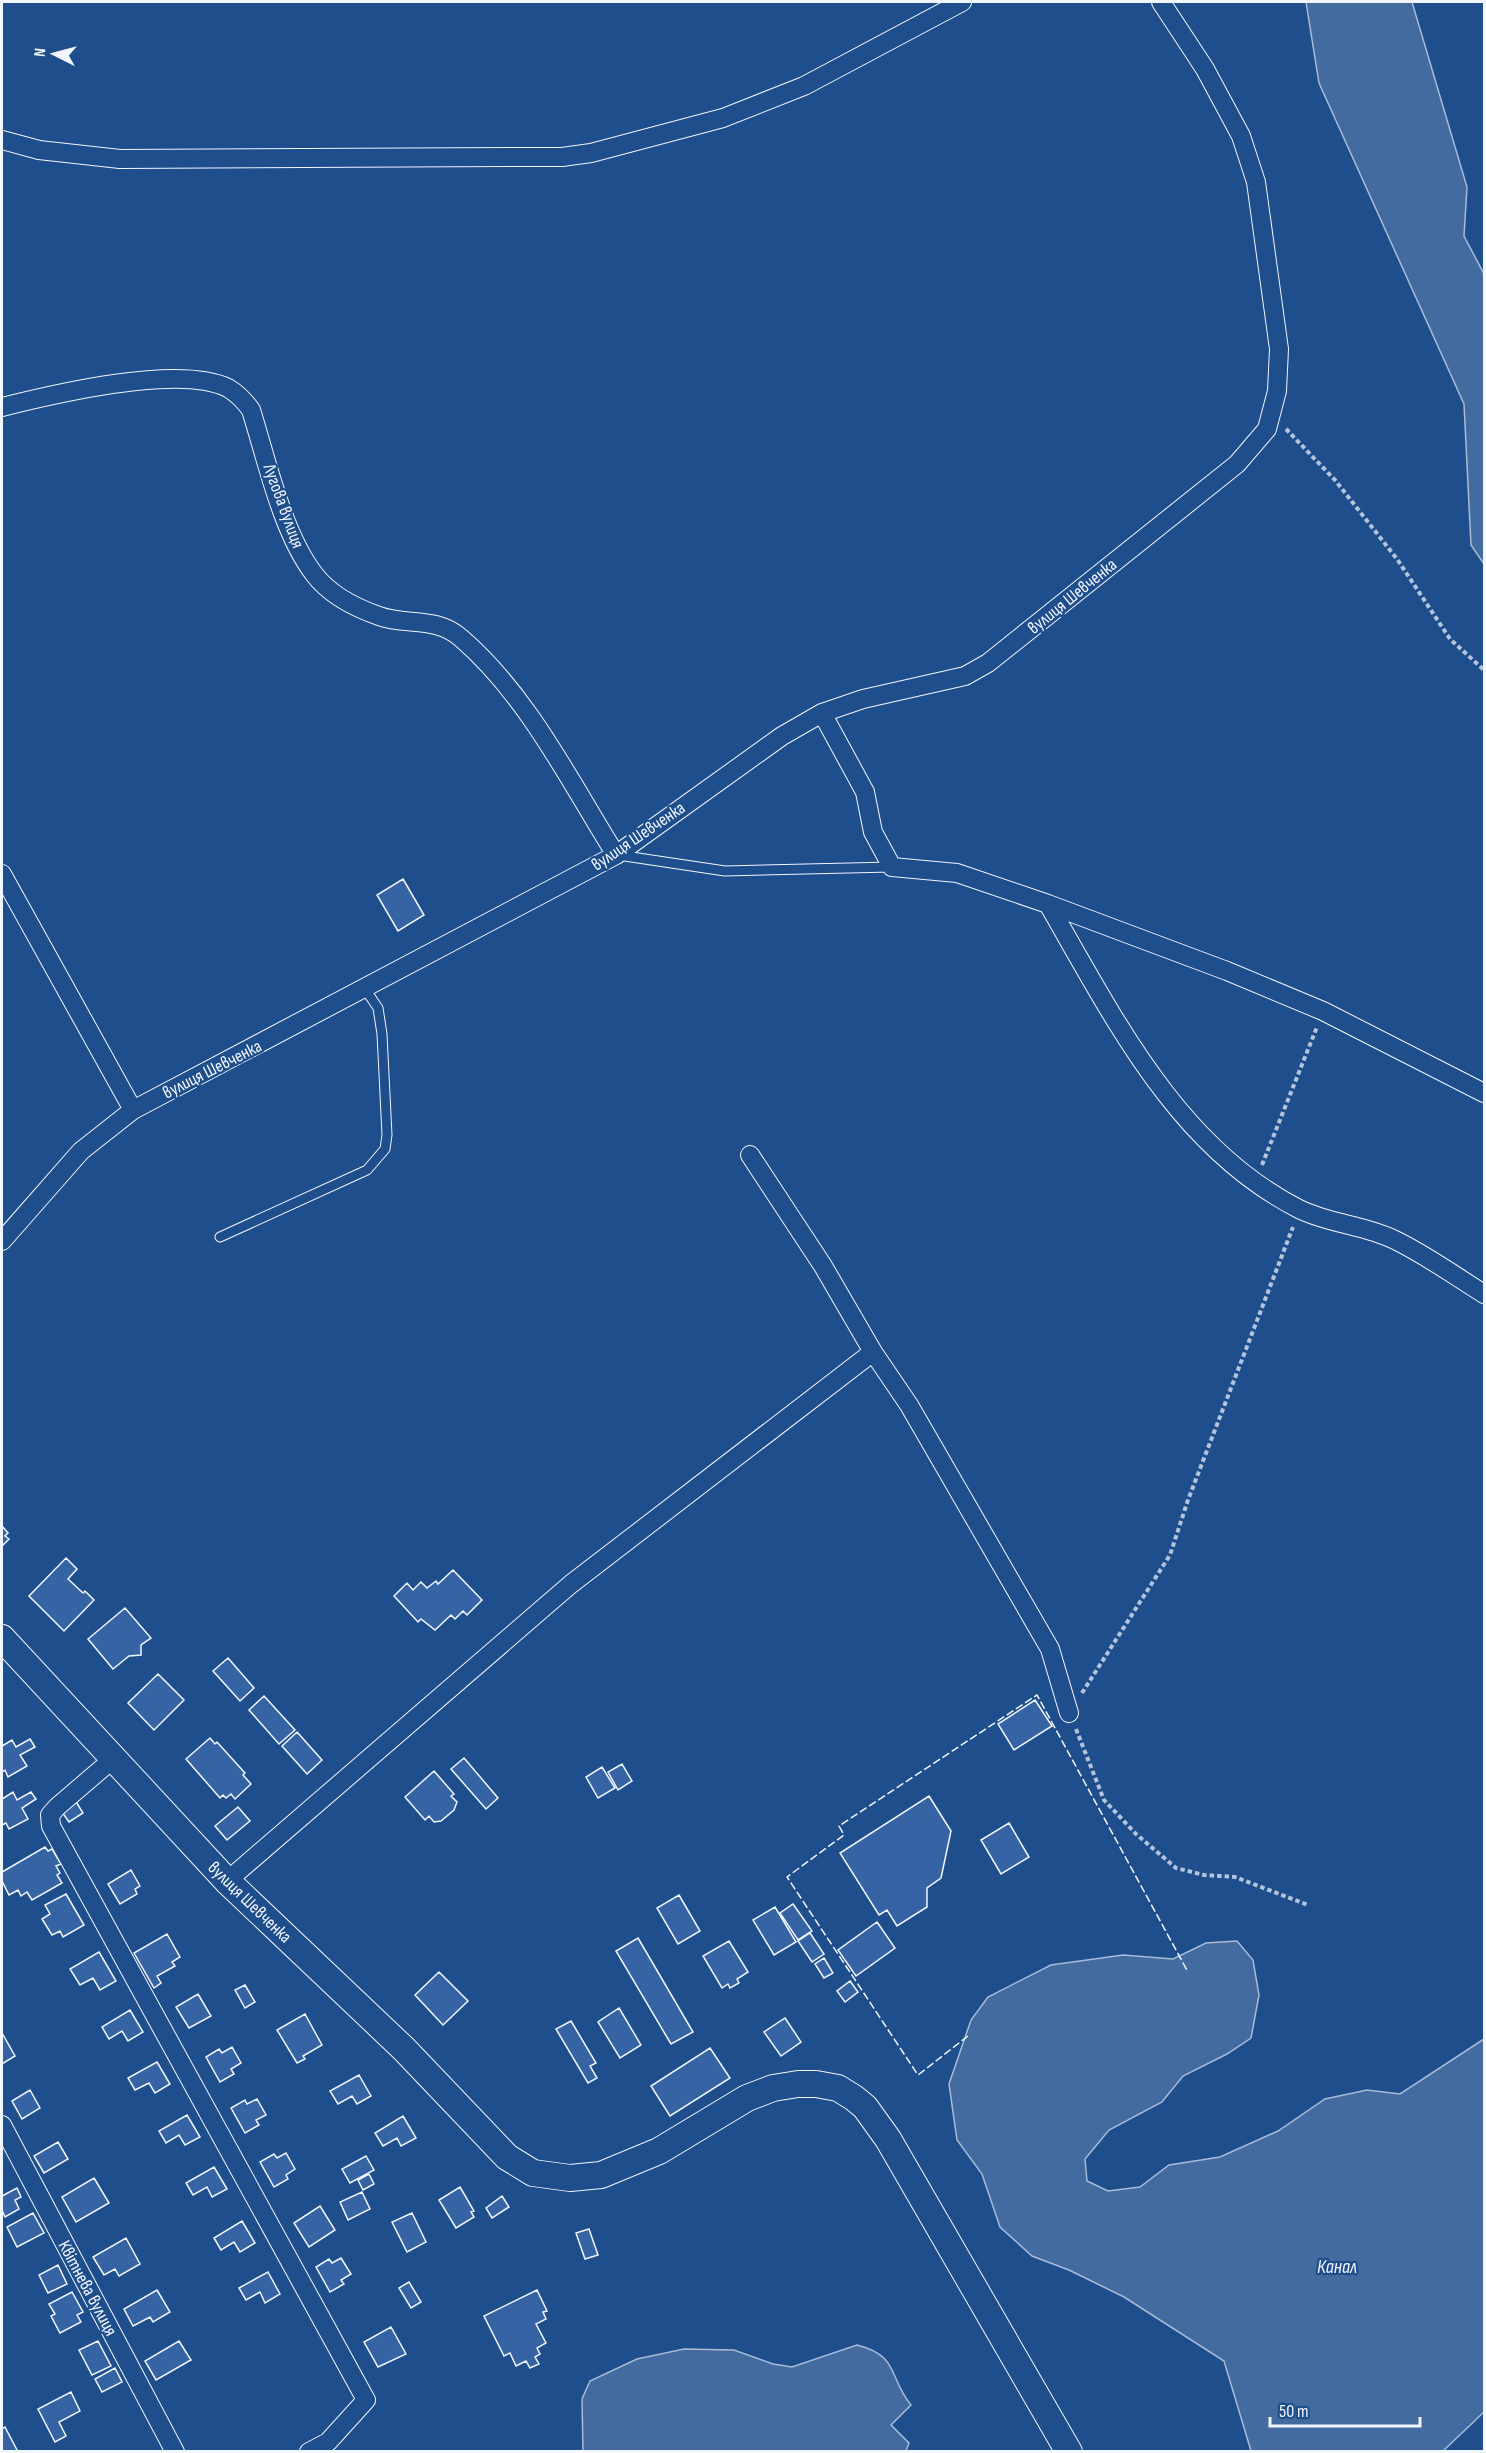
<svg xmlns="http://www.w3.org/2000/svg" width="1486" height="2453" font-family="'Sofia Sans Condensed',sans-serif">
<style>
.water{fill:#446ba0;stroke:#a8bbd7;stroke-width:1.5}
.building{fill:#3563a3;stroke:#f2f6ff;stroke-width:1.5}
.lines{fill:none;stroke-linecap:round;stroke-linejoin:round}
.lane-casing{stroke:#f2f6ff;stroke-width:11}
.street-casing{stroke:#f2f6ff;stroke-width:20}
.secondary-casing{stroke:#f2f6ff;stroke-width:28}
.path{stroke:#b3c4dc;stroke-width:4;stroke-dasharray:4.5 3;stroke-linecap:butt}
.lane{stroke:#1f4e8c;stroke-width:9}
.street{stroke:#1f4e8c;stroke-width:18}
.secondary{stroke:#1f4e8c;stroke-width:26}
.fence{stroke:#f2f6ff;stroke-width:1.5;stroke-dasharray:8 3;stroke-linecap:butt}
.labels{text-anchor:middle;stroke-width:4.5;stroke-linejoin:round;paint-order:stroke}
.street-label{font-size:18px;fill:#f2f6ff;stroke:#1f4e8c}
.water-label{font-size:20px;font-style:italic;fill:#f2f6ff;stroke:#1f4e8c}
</style>
<rect width="100%" height="100%" fill="#1f4e8c"/>
<path class="water" d="M1306,2H1412L1467,187L1464,236L1484,274V564L1471,545L1464,404L1319,83Z
M1237,1941L1253,1960L1259,1995L1251,2038L1227,2054L1183,2076L1162,2102L1109,2130L1085,2159L1087,2181L1108,2191L1140,2187L1169,2165L1220,2157L1278,2131L1325,2099L1367,2090L1400,2094L1484,2039V2412L1443,2451H1251L1224,2361L1124,2297L1069,2270L1032,2256L1000,2227L982,2174L957,2140L949,2084L971,2020L988,1997L1051,1965L1123,1955L1173,1959L1206,1943Z
M857,2345C900,2356 888,2377 911,2405L891,2425L909,2443L906,2451H583L582,2399L590,2381L637,2359L684,2349L734,2350L773,2364L792,2367Z"/>
<path class="building" d="M403,879L424,915L398,931L377,895Z
M2,1526L8,1533L5,1536L9,1539L2,1546Z
M66,1558L77,1569L68,1579L83,1593L85,1591L94,1600L64,1631L29,1596Z
M453,1570L482,1600L467,1615L463,1611L455,1619L451,1615L435,1630L421,1619L418,1622L394,1596L407,1583L413,1590L421,1582L427,1588L436,1581L438,1584Z
M125,1608L151,1638L141,1645V1655L129,1656L113,1669L88,1639Z
M228,1658L254,1688L240,1701L213,1671Z
M158,1674L184,1700L154,1730L128,1703Z
M264,1696L295,1730L279,1744L249,1710Z
M1035,1700L1052,1726L1014,1750L998,1724Z
M297,1732L322,1760L307,1774L282,1746Z
M210,1738L215,1744L217,1742L245,1773L243,1775L251,1784L235,1799L231,1794L226,1798L223,1795L220,1798L186,1759Z
M30,1739L35,1747L20,1755L27,1766L8,1777L5,1770L2,1772V1746L12,1740L16,1747Z
M464,1758L498,1798L486,1809L451,1769Z
M622,1764L632,1781L618,1790L608,1772Z
M602,1767L615,1788L598,1798L586,1777Z
M434,1771L454,1794L451,1796L457,1802L454,1810L441,1821L434,1822L429,1816L425,1820L405,1797Z
M13,1792L17,1800L31,1792L36,1799L22,1808L28,1819L9,1829L6,1823L2,1825V1799Z
M929,1796L951,1831L941,1878L927,1888V1907L897,1926L887,1910L879,1915L840,1853Z
M75,1800L83,1813L69,1822L60,1809Z
M238,1807L250,1821L227,1840L215,1826Z
M1009,1823L1029,1857L1001,1874L981,1840Z
M45,1847L48,1851L52,1849L61,1864L56,1866L60,1873L57,1875L62,1883L32,1900L27,1892L21,1896L18,1890L9,1895L2,1881V1872Z
M131,1870L140,1886L135,1889L137,1894L120,1904L108,1884Z
M66,1894L84,1925L63,1937L60,1931L52,1935L42,1919L50,1914L45,1905Z
M679,1895L700,1931L678,1944L657,1908Z
M793,1904L812,1931L798,1940L780,1913Z
M775,1907L796,1942L774,1955L753,1920Z
M877,1922L895,1948L856,1976L838,1950Z
M810,1933L824,1954L812,1962L798,1941Z
M167,1934L180,1957L172,1962L175,1966L157,1976L161,1983L154,1988L134,1953Z
M638,1938L693,2032L671,2044L616,1951Z
M729,1941L748,1972L737,1979L739,1983L730,1988L728,1984L722,1988L703,1956Z
M99,1952L116,1981L100,1990L93,1978L80,1985L70,1969Z
M824,1958L833,1973L824,1978L815,1964Z
M439,1972L468,2001L443,2025L415,1995Z
M850,1981L858,1992L845,2002L837,1991Z
M245,1985L255,2002L245,2008L235,1990Z
M198,1994L211,2016L189,2028L176,2007Z
M619,2008L641,2045L620,2058L598,2022Z
M130,2010L143,2032L128,2041L122,2031L109,2039L102,2027Z
M305,2014L322,2045L303,2056L305,2059L297,2063L277,2030Z
M785,2018L801,2042L781,2056L764,2032Z
M571,2021L596,2063L590,2066L597,2078L588,2083L556,2029Z
M2,2033L15,2056L2,2064Z
M232,2047L241,2063L231,2069L234,2074L220,2082L206,2057L219,2049L222,2053Z
M710,2048L730,2078L670,2116L651,2086Z
M157,2062L170,2084L155,2093L149,2083L135,2090L128,2078Z
M359,2075L371,2096L357,2104L352,2096L338,2104L330,2091Z
M30,2090L40,2108L22,2119L12,2101Z
M257,2099L266,2115L256,2120L259,2125L245,2133L231,2108L245,2100L247,2104Z
M187,2115L200,2137L185,2145L179,2135L166,2143L159,2131Z
M403,2116L416,2138L401,2146L397,2138L383,2146L375,2133Z
M58,2142L68,2159L44,2173L34,2156Z
M286,2153L295,2169L286,2175L288,2179L274,2187L260,2162L274,2154L277,2158Z
M366,2156L374,2170L350,2183L342,2169Z
M214,2167L227,2189L212,2197L207,2187L193,2195L186,2183Z
M369,2174L374,2184L363,2190L358,2180Z
M94,2178L109,2203L76,2222L62,2197Z
M460,2187L474,2211L471,2212L474,2217L456,2228L439,2200Z
M17,2188L21,2197L15,2200L19,2209L5,2217L2,2210V2196Z
M362,2192L370,2209L348,2220L340,2202Z
M502,2196L509,2207L492,2218L486,2208Z
M320,2206L335,2230L309,2247L294,2223Z
M33,2213L44,2233L17,2247L7,2227Z
M412,2213L426,2242L407,2252L392,2222Z
M242,2221L255,2243L240,2252L234,2242L221,2250L214,2238Z
M589,2229L598,2255L585,2259L576,2233Z
M126,2238L140,2264L119,2276L115,2269L104,2275L93,2257Z
M341,2258L351,2274L341,2280L344,2284L330,2292L316,2267L329,2259L332,2263Z
M58,2265L67,2284L48,2293L39,2275Z
M268,2272L280,2294L265,2303L260,2292L246,2300L239,2288Z
M409,2282L421,2302L411,2308L399,2288Z
M157,2290L170,2312L153,2322L150,2317L133,2326L124,2309Z
M537,2290L547,2311L543,2312L546,2319L536,2324L546,2343L537,2348L540,2354L535,2357L539,2364L530,2368L526,2361L516,2366L510,2353L504,2356L484,2316Z
M72,2292L83,2312L77,2315L81,2322L60,2333L51,2316L55,2314L49,2304Z
M391,2327L406,2354L378,2367L364,2342Z
M98,2341L111,2366L92,2375L79,2350Z
M179,2341L191,2360L156,2380L145,2361Z
M115,2368L122,2382L102,2392L95,2379Z
M71,2392L80,2411L59,2422L66,2436L55,2442L38,2409Z
M5,2427L17,2450L14,2452H2V2429Z"/>
<g class="lines">
<g class="lane-casing">
<path id="lane" d="M618,855L725,871L892,867
M220,1237L367,1170L385,1149L387,1135L382,1034L378,1008L365,989"/>
</g>
<g class="street-casing">
<path id="street" d="M2,140L39,150L120,159L506,157H562L591,153L723,118L804,86L962,2
M2,407C54,394 179,364 228,388C238,394 244,400 251,410C267,461 282,532 314,574C329,594 356,608 379,616C406,626 436,616 461,638C528,696 569,780 616,855
M822,713L865,792L873,832L892,867L957,873L1048,904L1227,971L1323,1011L1484,1093
M2,874L133,1110
M1048,904C1114,1018 1177,1147 1299,1209C1329,1224 1365,1225 1395,1240C1426,1255 1455,1276 1484,1294
M2,1241L81,1151L133,1110L616,855L782,736L822,713L863,699L965,676L988,663L1237,464L1267,429L1277,391L1279,349L1256,182L1241,136L1205,69L1161,2
M873,1352L909,1405L1050,1649L1069,1713
M113,1759L57,1807L50,1815L51,1826L366,2400L328,2442L309,2452
M227,1881L571,1584L873,1352L823,1266L750,1155
M2,2125L175,2452"/>
</g>
<g class="secondary-casing">
<path id="secondary" d="M2,1638L227,1881L404,2049L507,2157L533,2173L570,2178L601,2175L659,2151L747,2098L773,2088L798,2084H816L838,2088L854,2098L865,2107L888,2139L1069,2452"/>
</g>
<path class="path" d="M1286,429L1335,480L1397,559L1450,639L1484,670
M1262,1165L1317,1027
M1082,1693L1170,1555L1188,1500L1293,1227
M1076,1729L1104,1800L1136,1834L1176,1868L1204,1875L1235,1877L1308,1905"/>
<use href="#lane" class="lane"/>
<use href="#street" class="street"/>
<use href="#secondary" class="secondary"/>
<path class="fence" d="M968,2036L918,2075L787,1877L844,1835L839,1826L1037,1695L1188,1972"/>
</g>
<g class="labels">
<g class="street-label">
<text transform="translate(284 506) rotate(70)" y="6">Лугова вулиця</text>
<text transform="translate(1072 596) rotate(-39)" y="6">вулиця Шевченка</text>
<text transform="translate(638 836) rotate(-34)" y="6">вулиця Шевченка</text>
<text transform="translate(212 1069) rotate(-27)" y="6">вулиця Шевченка</text>
<text transform="translate(250 1902) rotate(44)" y="6">вулиця Шевченка</text>
<text transform="translate(88 2288) rotate(62)" y="6">Квітнева вулиця</text>
</g>
<g class="water-label">
<text x="1337" y="2273">Канал</text>
</g>
</g>
<rect width="1486" height="2453" fill="none" stroke="#f2f6ff" stroke-width="6"/>
<g transform="translate(54 54) rotate(276)" stroke="#1f4e8c" stroke-width="4.5" paint-order="stroke">
<path d="M0-4.5L10 22L0 15L-10 22Z" fill="#f2f6ff"/>
<text y="-9" font-size="16" font-weight="bold" text-anchor="middle" fill="#f2f6ff">N</text>
</g>
<path d="M1270 2417v9h150v-9" fill="none" stroke="#f2f6ff" stroke-width="3"/>
<text x="1279" y="2417" font-size="18" fill="#f2f6ff" stroke="#1f4e8c" stroke-width="4.5" paint-order="stroke">50 m</text>
</svg>
